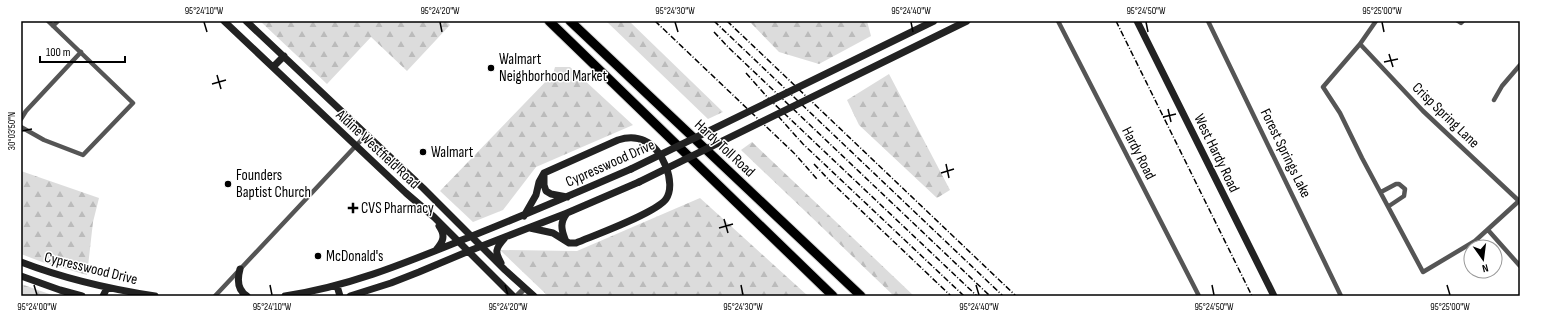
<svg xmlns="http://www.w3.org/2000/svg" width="1541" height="317" font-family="'Sofia Sans Condensed',sans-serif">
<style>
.forest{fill:url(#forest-firs)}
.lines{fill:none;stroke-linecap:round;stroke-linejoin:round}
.motorway-casing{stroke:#dbdbdb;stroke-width:11}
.minor{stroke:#555;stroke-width:4.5}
.tertiary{stroke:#555;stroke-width:6}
.secondary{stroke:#222;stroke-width:7}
.motorway{stroke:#000;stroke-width:9}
.rail{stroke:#000;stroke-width:1.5;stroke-dasharray:6 2 1 2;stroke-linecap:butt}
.secondary-bridge{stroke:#222;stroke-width:7}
.ticks{fill:none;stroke:#000;stroke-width:1.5}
.poi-dot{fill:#000;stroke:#fff;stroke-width:1.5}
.labels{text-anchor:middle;stroke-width:3;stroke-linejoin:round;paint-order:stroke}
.poi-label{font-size:15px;fill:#000;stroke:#fff;text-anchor:start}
.street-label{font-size:15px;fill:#000;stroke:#fff}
.neatline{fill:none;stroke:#000;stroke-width:1.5}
.ticks-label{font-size:10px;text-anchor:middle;fill:#000}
</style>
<defs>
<pattern id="forest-firs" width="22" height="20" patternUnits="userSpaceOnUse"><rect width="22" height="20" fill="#dcdcdc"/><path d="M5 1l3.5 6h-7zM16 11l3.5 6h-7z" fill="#bbb"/></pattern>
</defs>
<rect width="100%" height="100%" fill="#fff"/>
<path class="forest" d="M260,21H446L450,25L407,71L371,37L327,84Z
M606,21H629L723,112L708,119Z
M749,21H867L871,36L819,64L779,52Z
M555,67H570L633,125L536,167L503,210L473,222L440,191L553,74Z
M889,74L950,190L937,198L859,125L847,100Z
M752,142L914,296H894L741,150Z
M21,171L99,198L93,222L87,275L42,262L21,254Z
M700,198L808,296H548L500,250L577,251Z
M21,284L55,296H21Z"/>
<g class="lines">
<g class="motorway-casing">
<path id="motorway" d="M549,21L833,296
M570,21L861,296"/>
</g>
<path class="minor" d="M1058,21L1199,296
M1208,21L1341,296
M1376,21L1360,44L1323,87L1340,113L1362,158L1423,272L1475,241L1520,200
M1458,21L1461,23L1463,21
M53,26L58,21
M1360,44L1423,111L1519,201
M1494,100L1502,86L1520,65
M21,119L26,111L81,52
M21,127L44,140L83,155L133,103L48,21
M1381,192L1396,184H1399L1405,189L1404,196L1389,206
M1488,230L1520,266
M215,296L366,135"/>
<path class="tertiary" d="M517,296L525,288"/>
<path class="secondary" d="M224,21L406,193L434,217L513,296
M246,21L423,188L505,270L534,296
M1137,21L1274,296
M273,67L284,56
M544,176V185L546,191L551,194L567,197
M524,216L536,195L539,182L544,173L618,140C627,137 637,137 645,141C662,148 677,183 666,199C656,213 595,235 576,243H569L553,233L530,228
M565,239C561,229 560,222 567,213
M436,250C443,242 446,236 439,226
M21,262C65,279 109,289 155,296
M501,263C495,252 495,249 504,239
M240,269C237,280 237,290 247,296
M21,276L60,290L82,296
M337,286L340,296
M103,296L107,288
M285,296C352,286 410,261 472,236C525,215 578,192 631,169
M350,296L391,283L419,272L469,251L567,213L639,182"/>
<use href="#motorway" class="motorway"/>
<path class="rail" d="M655,21L795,154L817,179
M714,21L1003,296
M727,21L1016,296
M1116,21L1252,296
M714,32L729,48L990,296
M746,73L769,99L977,296
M778,116L803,144L964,296
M814,164L830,181L951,296"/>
<path class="secondary-bridge" d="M631,169L934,21
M639,182L967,21"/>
</g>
<path class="ticks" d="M204,22L207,32M440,22L442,32M675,22L678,32M911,22L913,32M1146,22L1148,32M1382,22L1384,32M1389,54L1393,67M1384,62L1398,59M217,75L221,89M212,84L226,80M1168,109L1171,122M1163,117L1176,114M22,131L32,129M946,164L949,178M941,173L954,169M724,219L728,233M719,228L733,224M34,285L37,295M270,285L272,295M505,285L508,295M741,285L743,295M976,285L979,295M1212,285L1214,295M1447,285L1450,295"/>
<g class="poi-dot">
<circle cx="491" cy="68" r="4"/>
<circle cx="423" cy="152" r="4"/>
<circle cx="228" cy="184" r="4"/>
<path d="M351 202h4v4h4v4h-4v4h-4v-4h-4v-4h4z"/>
<circle cx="318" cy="256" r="4"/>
</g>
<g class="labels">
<g class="poi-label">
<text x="499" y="64">Walmart<tspan x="499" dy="17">Neighborhood Market</tspan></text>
<text x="431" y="157">Walmart</text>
<text x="236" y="180">Founders<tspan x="236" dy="17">Baptist Church</tspan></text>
<text x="361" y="213">CVS Pharmacy</text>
<text x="326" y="261">McDonald's</text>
</g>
<g class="street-label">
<text transform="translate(1446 115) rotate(44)" y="5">Crisp Spring Lane</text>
<text transform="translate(725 148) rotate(43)" y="5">Hardy Toll Road</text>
<text transform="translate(378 149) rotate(43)" y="5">Aldine Westfield Road</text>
<text transform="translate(1139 153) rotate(63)" y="5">Hardy Road</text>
<text transform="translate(1217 153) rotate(64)" y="5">West Hardy Road</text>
<text transform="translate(1286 153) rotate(64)" y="5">Forest Springs Lake</text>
<text transform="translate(610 163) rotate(-24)" y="5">Cypresswood Drive</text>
<text transform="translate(91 268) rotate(14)" y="5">Cypresswood Drive</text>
</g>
</g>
<rect width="1541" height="317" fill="none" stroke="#ffffff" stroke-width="44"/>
<g transform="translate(1483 259) rotate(166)"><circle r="19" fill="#ffffff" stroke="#999999"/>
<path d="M0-3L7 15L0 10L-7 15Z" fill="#000000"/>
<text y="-6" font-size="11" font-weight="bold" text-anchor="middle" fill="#000000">N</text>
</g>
<path d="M40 56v6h85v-6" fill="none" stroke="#000000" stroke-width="2"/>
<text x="46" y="56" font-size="12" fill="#000000" stroke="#ffffff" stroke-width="3" paint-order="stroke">100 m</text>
<rect x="22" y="22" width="1497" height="273" class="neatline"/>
<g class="ticks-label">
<text x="204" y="14">95°24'10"W</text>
<text x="440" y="14">95°24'20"W</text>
<text x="675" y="14">95°24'30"W</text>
<text x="911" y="14">95°24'40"W</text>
<text x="1146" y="14">95°24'50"W</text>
<text x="1382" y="14">95°25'00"W</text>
<text transform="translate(11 131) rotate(-90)" y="4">30°03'50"N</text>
<text x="37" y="310">95°24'00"W</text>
<text x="272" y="310">95°24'10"W</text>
<text x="508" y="310">95°24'20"W</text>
<text x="743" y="310">95°24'30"W</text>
<text x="979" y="310">95°24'40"W</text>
<text x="1214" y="310">95°24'50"W</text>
<text x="1450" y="310">95°25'00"W</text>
</g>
</svg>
